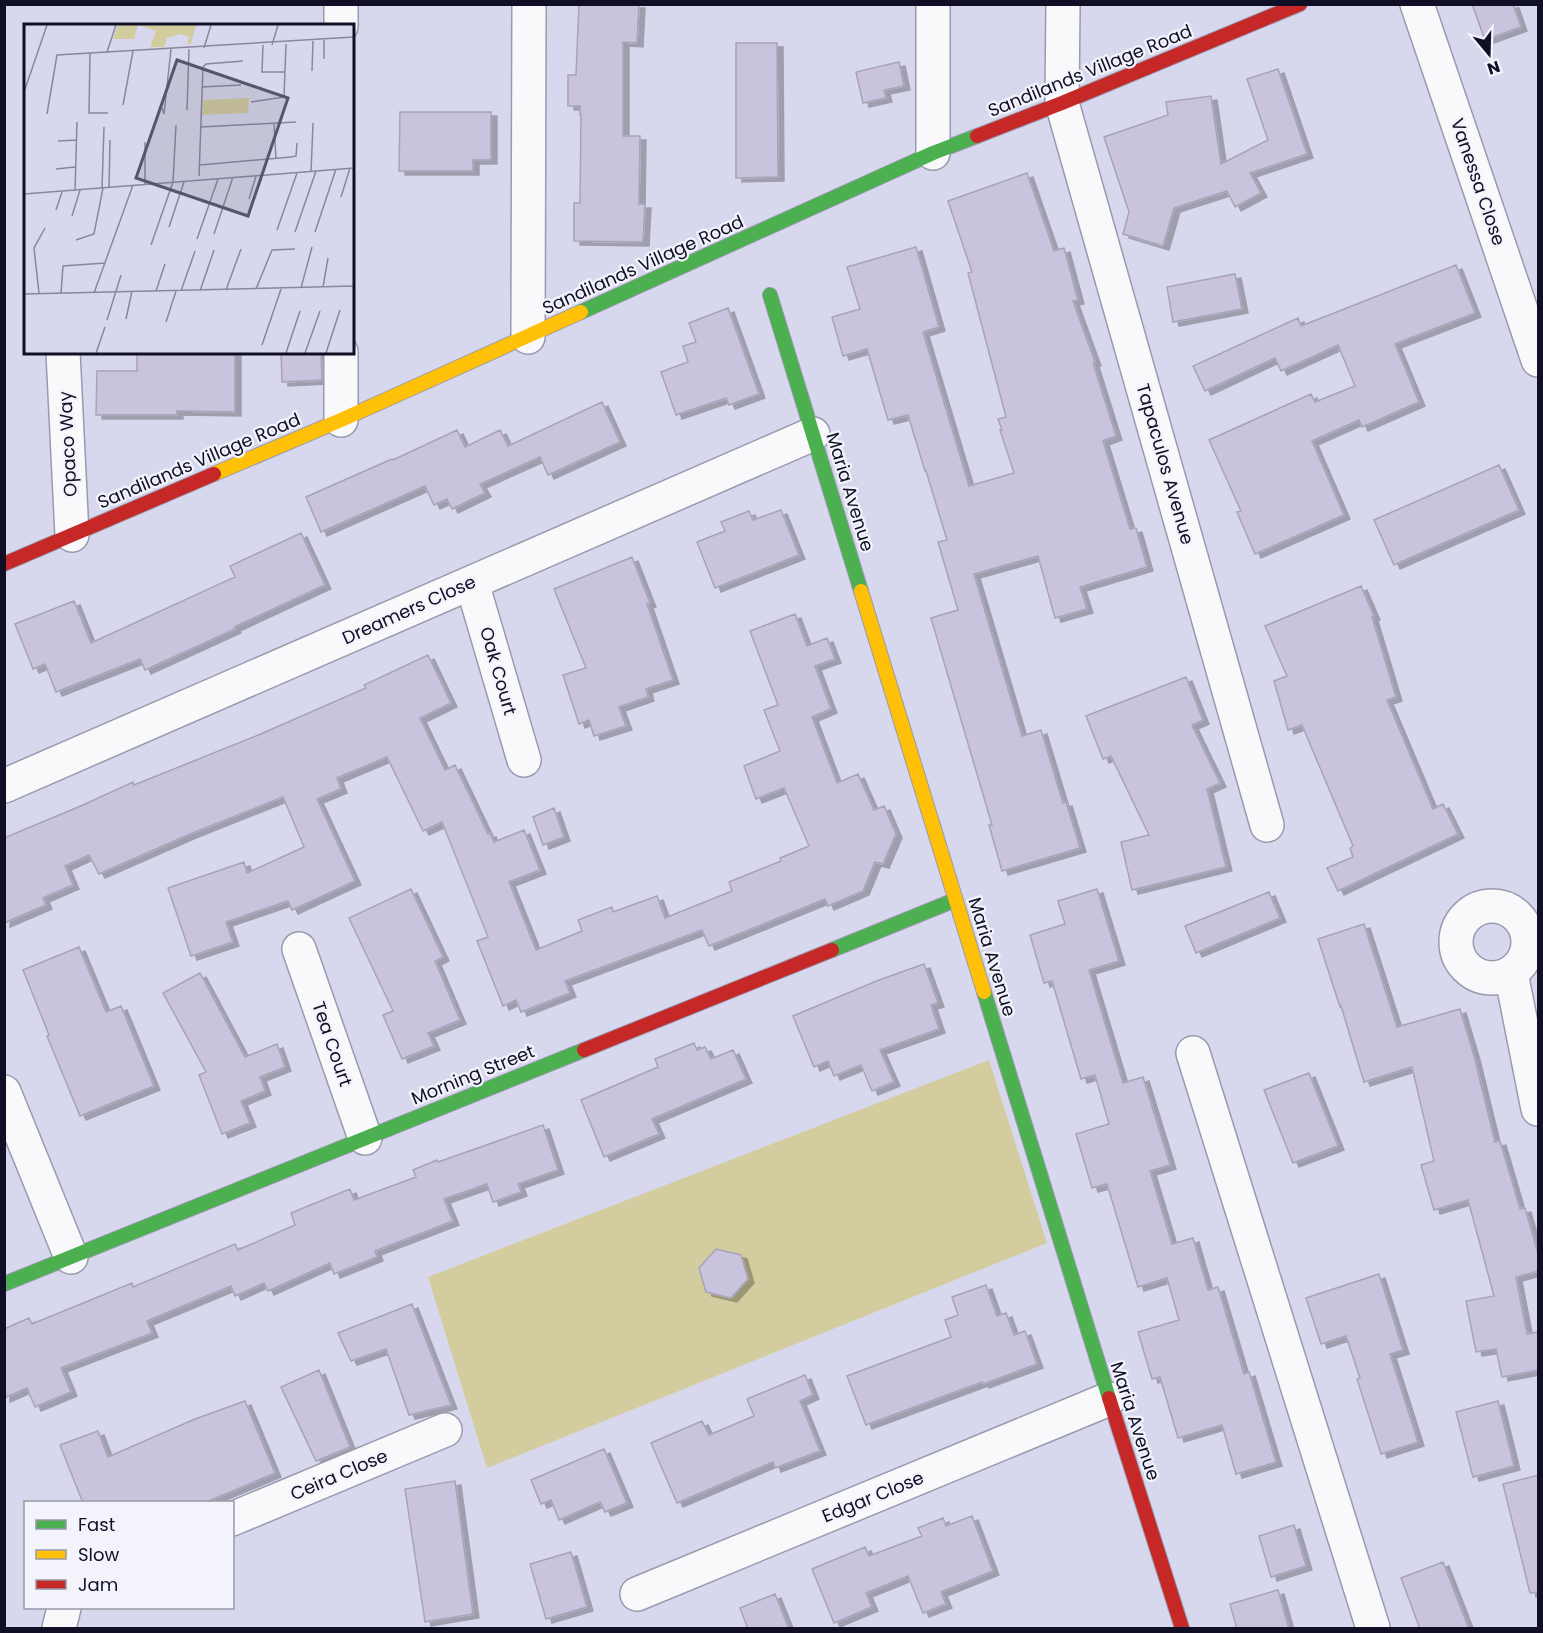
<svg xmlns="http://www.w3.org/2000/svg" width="1543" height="1633" font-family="Poppins,sans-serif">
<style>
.green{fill:#d3cc9f}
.building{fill:#cac3de;stroke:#a7a3b8;stroke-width:1.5;filter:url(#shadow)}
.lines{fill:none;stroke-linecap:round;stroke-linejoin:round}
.street-casing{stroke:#999aae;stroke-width:36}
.fast-casing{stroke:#999aae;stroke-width:16}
.slow-casing{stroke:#999aae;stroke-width:16}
.jam-casing{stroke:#999aae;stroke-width:16}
.street{stroke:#f9f9fc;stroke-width:33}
.fast{stroke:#4caf50;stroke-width:14}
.slow{stroke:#ffc107;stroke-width:14}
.jam{stroke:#c62828;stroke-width:14}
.labels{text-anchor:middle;stroke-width:4.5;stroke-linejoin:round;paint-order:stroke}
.street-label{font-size:18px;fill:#100f26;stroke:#f3f4fb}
.inset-road{fill:none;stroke:#87889d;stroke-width:1.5}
.view{fill:#56556c;fill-opacity:0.15;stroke:#56556c;stroke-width:3}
.inset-edge{fill:none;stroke:#100f26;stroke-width:3}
</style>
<defs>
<filter id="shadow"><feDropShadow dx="6" dy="4" stdDeviation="0" flood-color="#0004"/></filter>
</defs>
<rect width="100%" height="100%" fill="#d7d8ed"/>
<path class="green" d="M989,1060L1047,1243L487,1468L428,1277Z"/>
<path class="building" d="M579,4H639L637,43L623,42V136H640L639,204H645L643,242L574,241V203H580L581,115H580V106H568V75H576Z
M1472,4H1513L1521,27L1485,40Z
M736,43H777L778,177L736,178Z
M899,62L904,86L884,90L886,98L863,103L856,72Z
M1278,69L1307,154L1250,173L1261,193L1235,207L1227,191L1174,208L1163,246L1123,234L1129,212L1104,137L1168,115L1166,102L1211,96L1221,164L1268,140L1247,79Z
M400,112H491V160H473V171H399Z
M1027,173L1054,251L1064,248L1078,300L1073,301L1095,362L1093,363L1116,436L1103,441L1130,529L1136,528L1147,567L1080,587L1087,609L1055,618L1038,556L974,574L1022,736L1041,730L1063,803L1066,802L1080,848L1002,871L989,825H992L931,618L958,610L938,542L947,540L926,471H925L908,415L888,420L867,349L843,356L832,317L860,309L847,267L916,247L939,327L923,332L969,486L1014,473L1000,430H1002L998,419L1006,417L968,273L972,272L948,201Z
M1456,265L1475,313L1395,344L1419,402L1362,427L1359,420L1312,441L1344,515L1255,554L1237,512L1241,511L1209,440L1311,394L1315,402L1355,386L1338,345L1281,371L1275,358L1205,391L1193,366L1298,318L1301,326Z
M1235,274L1242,309L1173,322L1167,287Z
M728,308L759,394L729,405L726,398L676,415L661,372L688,362L683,346L696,342L689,323Z
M137,352H235V412L177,411V415H96L97,371H137Z
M281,352H321L322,380L282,382Z
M602,402L620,442L548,475L540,457L480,484L485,493L452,509L447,499L434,505L425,486L321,532L306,497L392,459L393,460L457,430L465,447L500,430L508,446Z
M1499,465L1519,510L1394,565L1374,520Z
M781,510L799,555L715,588L697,542L725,531L721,522L749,511L753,520Z
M301,533L325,585L234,627L235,629L145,670L140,659L56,692L45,664L33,669L15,624L74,601L91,643L235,577L230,566Z
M632,557L650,603L647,604L673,680L646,689L648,697L619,707L626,726L594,736L589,720L579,724L563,675L586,668L554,589Z
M1361,586L1374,616L1372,617L1396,697L1387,700L1433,809L1443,804L1458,834L1338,891L1327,868L1353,857L1350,848L1353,846L1302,725L1288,730L1274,681L1287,676L1265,626Z
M795,614L807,646L827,638L835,659L815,666L831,709L812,717L837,783L858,774L874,810L884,806L896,834L883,864L875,862L863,891L828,906L825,899L709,946L702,930L565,981L570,993L521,1012L516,1000L503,1006L477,941L488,937L442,822L423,831L387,757L337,778L341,789L317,799L355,881L292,910L288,901L226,922L233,942L191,956L168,888L244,862L247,873L304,847L283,797L190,834L99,874L89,855L65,866L73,885L43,898L46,905L4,923V838L83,805L133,782L134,785L256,736L366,688L364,685L428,655L451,703L420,718L445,770L455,765L488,834L490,833L494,842L524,830L540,870L509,882L536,950L582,931L578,920L612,907L613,912L657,896L665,918L732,891L729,882L781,861L780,858L809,846L784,788L756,799L744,766L780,751L764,710L778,705L750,631Z
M1186,677L1203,720L1192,725L1220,783L1207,789L1226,867L1132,890L1121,842L1149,835L1111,756L1103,759L1086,716Z
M554,808L564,837L543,845L533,817Z
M411,889L443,957L435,961L460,1020L428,1033L434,1046L402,1059L383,1015L393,1011L349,918Z
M1097,889L1119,961L1089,970L1123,1083L1143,1077L1170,1165L1150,1171L1172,1244L1193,1238L1208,1290L1218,1287L1244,1374L1249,1372L1276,1462L1236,1474L1222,1425L1178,1438L1160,1377L1152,1379L1138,1332L1179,1320L1167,1278L1138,1287L1107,1184L1092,1188L1076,1134L1109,1124L1095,1075L1081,1079L1052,981L1044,983L1030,935L1065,924L1058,901Z
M1269,892L1280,918L1196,953L1185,926Z
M1364,924L1397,1027L1460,1009L1474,1056L1495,1142L1500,1141L1520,1209L1525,1208L1539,1257V1271L1516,1277L1527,1334L1539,1332V1370L1502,1377L1496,1349L1476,1352L1466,1301L1494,1296L1468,1200L1434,1210L1421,1165L1434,1161L1412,1067L1364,1082L1341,1006L1340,1007L1318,939Z
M79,947L106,1012L121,1006L154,1086L80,1116L47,1036L49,1035L23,970Z
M924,964L938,1003L931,1005L939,1029L880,1050L894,1082L872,1091L861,1065L834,1076L828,1061L814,1067L793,1016L879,980Z
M200,973L245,1057L277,1044L285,1067L260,1077L265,1091L241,1101L250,1123L222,1134L199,1075L206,1072L163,993Z
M694,1043L697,1050L705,1047L711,1059L733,1050L746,1079L652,1119L659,1134L604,1157L581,1100L658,1067L655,1059Z
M1309,1073L1338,1146L1293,1163L1264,1090Z
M543,1125L558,1170L518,1184L521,1192L493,1202L487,1184L444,1199L453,1221L375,1251L377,1257L334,1274L330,1263L268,1291L264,1283L235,1296L231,1286L147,1321L152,1333L61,1368L71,1392L35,1407L27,1388L4,1398V1329L29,1318L32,1324L132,1283L133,1287L235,1244L238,1250L295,1225L291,1213L350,1189L354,1200L416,1177L413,1170L437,1160L438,1162Z
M716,1249L741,1255L748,1279L731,1298L706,1292L699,1268Z
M1379,1274L1403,1350L1390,1354L1418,1442L1381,1454L1357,1379L1360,1378L1346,1336L1321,1344L1306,1298Z
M986,1285L997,1316L1006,1313L1014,1335L1025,1331L1037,1364L983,1384L982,1382L866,1425L847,1376L951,1337L945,1320L958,1315L952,1297Z
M412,1304L451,1405L409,1415L386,1349L351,1361L338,1333Z
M319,1370L350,1447L316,1461L281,1387Z
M805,1375L813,1395L800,1401L820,1451L775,1468L773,1462L677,1503L651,1443L702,1421L709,1435L754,1416L747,1399Z
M245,1401L275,1473L204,1503H83L60,1445L98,1431L108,1457L195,1419Z
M1498,1401L1514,1466L1473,1477L1456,1412Z
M604,1449L627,1503L605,1512L600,1502L559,1520L551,1500L541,1504L531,1480Z
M1539,1475V1592L1530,1593L1503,1484Z
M455,1481L473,1614L425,1622L405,1489Z
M972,1516L993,1571L941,1592L946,1604L923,1613L908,1576L866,1593L872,1607L834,1623L812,1569L865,1547L869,1556L922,1536L918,1528L943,1518L946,1526Z
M1294,1525L1306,1566L1271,1577L1259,1536Z
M571,1552L587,1607L546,1619L530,1564Z
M1443,1562L1469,1629H1420L1401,1578Z
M1278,1590L1289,1629H1237L1230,1604Z
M775,1594L789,1629H748L740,1608Z"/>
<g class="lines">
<g class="street-casing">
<path id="street" d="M933,4V153
M1063,4L1062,103L1267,825
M1417,4L1538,360
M341,26V4
M528,337L529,4
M63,352L72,535
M341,420V352
M472,583L524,760
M4,786L813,434
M1456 942a36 36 0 1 1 72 0a36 36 0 1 1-72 0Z
M299,949L365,1138
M1511,973L1538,1109
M1193,1053L1373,1628
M4,1092L71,1257
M232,1519L445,1430
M637,1594L1109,1399
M59,1628L64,1608"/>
</g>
<g class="fast-casing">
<path id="fast" d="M770,295L861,591
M581,312L933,153L977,136
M832,950L955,900
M984,992L1109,1398
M4,1284L584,1050"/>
</g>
<g class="slow-casing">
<path id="slow" d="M214,474L341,420L581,312
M861,591L984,992"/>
</g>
<g class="jam-casing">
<path id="jam" d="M977,136L1062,103L1300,4
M4,564L214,474
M584,1050L832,950
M1109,1398L1182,1628"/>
</g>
<use href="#street" class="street"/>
<use href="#fast" class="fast"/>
<use href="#slow" class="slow"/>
<use href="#jam" class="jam"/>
</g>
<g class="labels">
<g class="street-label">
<text transform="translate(1090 71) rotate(-22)" y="6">Sandilands Village Road</text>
<text transform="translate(1478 182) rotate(71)" y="6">Vanessa Close</text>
<text transform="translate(643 265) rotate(-24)" y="6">Sandilands Village Road</text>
<text transform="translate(68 444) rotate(-93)" y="6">Opaco Way</text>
<text transform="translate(199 461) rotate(-23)" y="6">Sandilands Village Road</text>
<text transform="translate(1165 464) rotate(74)" y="6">Tapaculos Avenue</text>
<text transform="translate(850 492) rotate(73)" y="6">Maria Avenue</text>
<text transform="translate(409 610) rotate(-24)" y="6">Dreamers Close</text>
<text transform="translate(498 671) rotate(74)" y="6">Oak Court</text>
<text transform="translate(992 957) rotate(73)" y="6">Maria Avenue</text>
<text transform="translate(332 1044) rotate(71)" y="6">Tea Court</text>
<text transform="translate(473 1075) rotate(-22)" y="6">Morning Street</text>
<text transform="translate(1135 1421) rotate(72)" y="6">Maria Avenue</text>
<text transform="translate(339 1475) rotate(-23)" y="6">Ceira Close</text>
<text transform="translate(873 1497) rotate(-22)" y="6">Edgar Close</text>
</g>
</g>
<g transform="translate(24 24)">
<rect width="330" height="330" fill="#d7d8ed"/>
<path d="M94,1H114L110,15H89ZM115,1H172L167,20H163L165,13L156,10L143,14L140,23H126L132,7ZM225,74L224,89L178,91L179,76Z" fill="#d3cc9f"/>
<path class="inset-road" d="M300,16V35M239,21L238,48H261M248,21L254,1M180,24L187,1M83,28L92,1M66,29L65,89H84M288,47L289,17M178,63L217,61M0,68L23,1M227,78L260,73L262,20M99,81L109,27M138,84L140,90L147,25M163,86L165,25M23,90L33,31L330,13M250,100L252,135M177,103L272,98M34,117L53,116M176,141L267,133L272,132L273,119M32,145L51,143M287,148L289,99M175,152L179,43L182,40L219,37M121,160V118M85,163L86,116M78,164L80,103M51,167L53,98M0,170L330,144M317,173L326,144M225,175L232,152M32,186L38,168M48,192L56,166M145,203L160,158M253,206L273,149M271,208L292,147M291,208L312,145M190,210L209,153M173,215L194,155M52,216L70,210L79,164M127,221L149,158L152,101M299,263L304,234M277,264L288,223M232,265L248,226L271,225M202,266L217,225M132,267L141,240M157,267L171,227M176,267L190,226M15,269L10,224L21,204M37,269L39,242L81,239M70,269L109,161M0,270L330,262M102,295L108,267M83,296L97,251M142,298L152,267M238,321L257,265M72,329L81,303M262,329L276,287M281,329L296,287M302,329L316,286"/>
<path class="view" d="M153,36L264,74L224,192L112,154Z"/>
<rect width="330" height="330" class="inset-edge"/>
</g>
<rect width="1543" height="1633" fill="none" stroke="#100f26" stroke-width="12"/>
<rect x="24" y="1501" width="210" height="108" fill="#f3f4fb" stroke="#9898a6" stroke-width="1.5"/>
<rect x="36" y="1520" width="30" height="9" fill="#4caf50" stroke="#9898a6" stroke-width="1.5"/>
<text x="78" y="1531" font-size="18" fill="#100f26">Fast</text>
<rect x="36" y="1550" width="30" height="9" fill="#ffc107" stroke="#9898a6" stroke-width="1.5"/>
<text x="78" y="1561" font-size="18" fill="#100f26">Slow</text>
<rect x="36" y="1580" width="30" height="9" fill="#c62828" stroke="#9898a6" stroke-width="1.5"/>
<text x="78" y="1591" font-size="18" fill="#100f26">Jam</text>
<g transform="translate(1489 54) rotate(161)" stroke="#f3f4fb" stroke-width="4.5" paint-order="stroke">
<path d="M0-4.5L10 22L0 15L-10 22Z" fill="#100f26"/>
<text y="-9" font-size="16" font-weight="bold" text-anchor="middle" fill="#100f26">N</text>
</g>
</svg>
